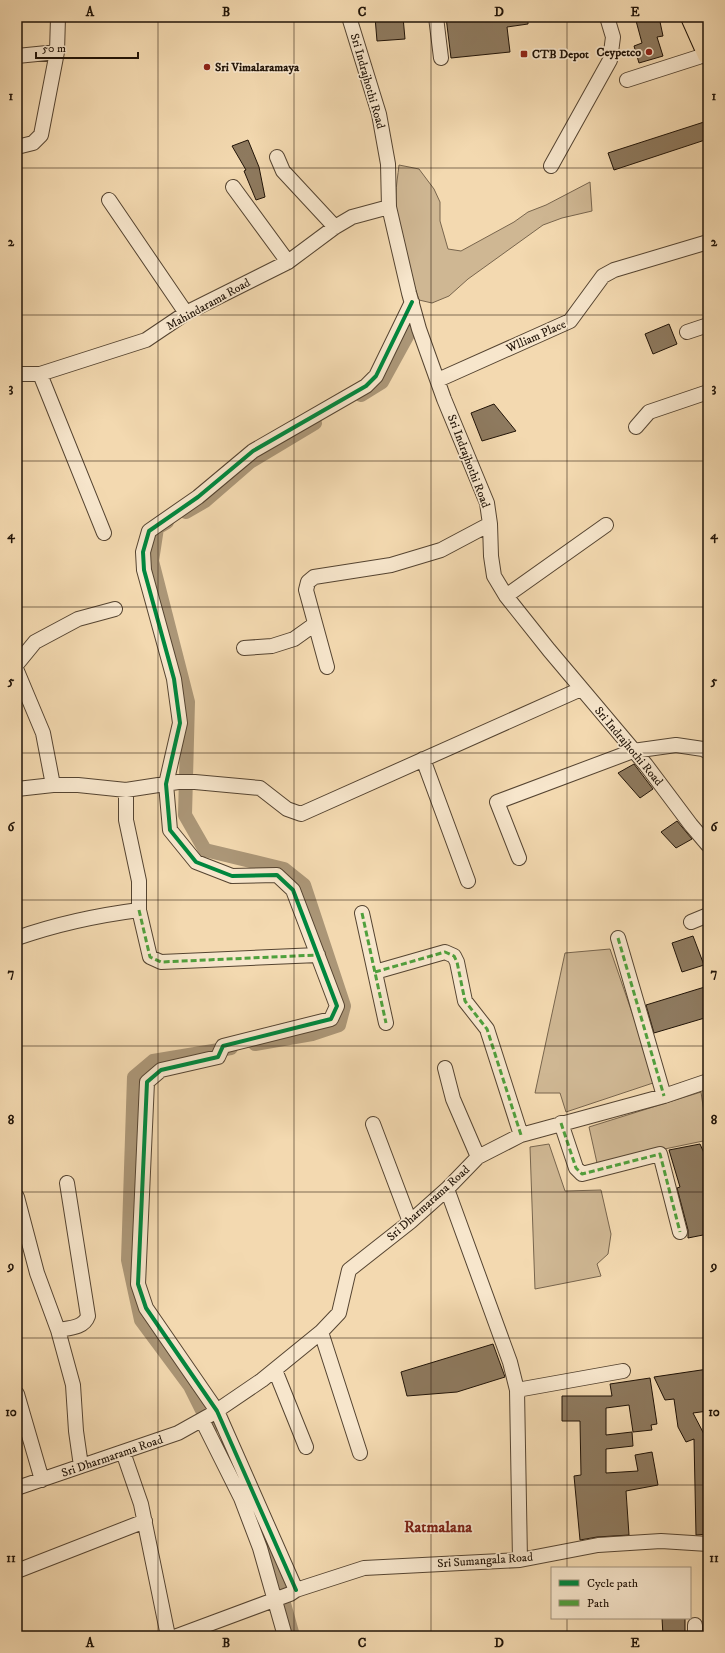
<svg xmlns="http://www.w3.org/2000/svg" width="725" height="1653" font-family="'IM FELL DW Pica',serif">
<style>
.green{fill:#cfb793;stroke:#78654d}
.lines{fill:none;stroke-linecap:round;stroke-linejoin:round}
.canal{stroke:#ab9677;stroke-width:14}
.building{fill:#8e7a5f;stroke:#201307}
.minor-casing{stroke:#554431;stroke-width:16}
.highway-casing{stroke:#201307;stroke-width:22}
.minor{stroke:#f7e6cc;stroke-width:14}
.highway{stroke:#f3d9b0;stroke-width:20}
.quiet{stroke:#50a03d;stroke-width:3;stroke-dasharray:6 3;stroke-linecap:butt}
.cycleway-casing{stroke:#f7e6cc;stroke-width:6}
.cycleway{stroke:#00873e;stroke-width:4}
.grid{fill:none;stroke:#201307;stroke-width:1;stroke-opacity:0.55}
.poi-dot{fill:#8f2418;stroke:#f7e6cc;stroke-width:1.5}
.labels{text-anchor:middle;stroke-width:3.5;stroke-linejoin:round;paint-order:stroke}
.poi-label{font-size:12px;font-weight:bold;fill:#201307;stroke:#f7e6cc;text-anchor:start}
.street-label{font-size:12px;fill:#201307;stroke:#f7e6cc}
.district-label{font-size:16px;font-weight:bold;fill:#7a1f14;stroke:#f7e6cc}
.neatline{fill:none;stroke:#201307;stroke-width:1.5}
.grid-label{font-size:13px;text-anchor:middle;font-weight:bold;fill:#201307}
</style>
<rect width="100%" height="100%" fill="#f3d9b0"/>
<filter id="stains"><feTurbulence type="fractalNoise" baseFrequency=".005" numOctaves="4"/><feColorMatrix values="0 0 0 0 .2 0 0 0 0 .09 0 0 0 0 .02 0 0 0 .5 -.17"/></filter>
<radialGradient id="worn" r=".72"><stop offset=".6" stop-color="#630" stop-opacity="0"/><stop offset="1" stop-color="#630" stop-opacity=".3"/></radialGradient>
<path class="green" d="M399,165L419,169L434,189L440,202V221L448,249L461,251L514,222L528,212L546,205L590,182L592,211L562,218L543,225L468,279L449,296L432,303L419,300C409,270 395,226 396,195C396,185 398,175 399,165Z
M610,949L656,1082L566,1112L560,1093H535L565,953Z
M701,1092L708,1140L597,1163L589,1127Z
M549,1144L565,1191L601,1190L611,1234L608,1254L597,1264L601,1276L535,1289L530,1147Z"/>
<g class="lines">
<path class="canal" d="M361,395L382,382L410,331
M186,512L205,501L250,462L315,423
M167,522L157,528L152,561L188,702L185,815L205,850L284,869L304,885L344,1006L339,1025L312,1034L255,1044
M211,1428L190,1386L141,1320L128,1260L134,1077L153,1061L231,1048
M249,1504L266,1539L293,1636"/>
</g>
<path class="building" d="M375,17H403L405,39L377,41Z
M446,17H528V24L507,27L510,52L451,58Z
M635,17H659L663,36L657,37L663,56L639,63L634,46L642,43Z
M704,122L708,133V139L614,170L608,153Z
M248,140L259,167L265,197L256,200L244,171L246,170L232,146Z
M669,324L677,344L653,354L645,334Z
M494,404L516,431L482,441L471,413Z
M634,764L653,789L640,798L618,773Z
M677,821L692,839L676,848L661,832Z
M693,936L704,965L682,972L672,943Z
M708,986V1017L654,1033L646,1005Z
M700,1144L708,1162V1234L688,1238V1230L677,1188L680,1187L669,1150Z
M493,1344L505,1377L457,1392L407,1396L401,1372Z
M708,1369V1411L693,1413L705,1436L708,1437V1534L696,1535L694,1439L686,1442L678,1427L674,1399L665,1400L654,1377Z
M650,1378L657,1424L651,1425L652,1430L633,1432L629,1405L606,1408V1435L632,1432L633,1446L606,1449V1473L638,1471L635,1455L652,1452L658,1485L626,1491L629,1535L597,1537L580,1540L574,1476L581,1475L580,1421H562V1396H612L610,1384Z
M662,1618H685V1636H663Z"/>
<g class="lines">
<g class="minor-casing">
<path id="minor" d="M349,17L379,114L388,164L389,207L409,293L419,329L444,399L487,503L490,524L491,556L494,576L506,596L549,650L646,765L691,825L708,845
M436,17L441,58
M17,56L57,52
M627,80L708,54
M17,147L33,143L41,135L57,52L58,17
M277,157L283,171L335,227
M551,166L610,60L613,37L607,17
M233,187L288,262
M109,200L186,313
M687,332L708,325
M17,374H40L146,340L186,313L288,262L335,227L352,217L389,207
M40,374L104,533
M438,380L570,321L603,276L614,270L708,242
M636,427L649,412L708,392
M506,596L606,525
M244,648L272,646L294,639L315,624
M17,664L35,642L78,619L115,609
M327,667L306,590L308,582L314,577L391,565L441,550L490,524
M17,671L43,733L53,785
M423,759L468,881
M17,789L53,785H78L126,790L178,782H195L260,788L287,809L301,814L581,689
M519,858L497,802L633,751L676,745L703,749L708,752
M139,910L150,957L161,962L318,955
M362,913L386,1023
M691,922L708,915
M17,938C54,925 100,915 139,910V881L126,820V790
M618,938L664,1096
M375,972L445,952L454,956L457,962L465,1001L487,1029L521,1135
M445,1068L453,1099L478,1157
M561,1123L576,1168L582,1174L660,1154L680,1232
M373,1124L410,1222
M447,1189L510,1362L517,1390L520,1560
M17,1197L37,1273L58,1330L73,1385L76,1431L81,1466
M58,1330C69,1328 84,1328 88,1316L67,1183
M321,1332L360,1453
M275,1370L306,1447
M517,1390L623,1371
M17,1394L42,1480
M202,1420L241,1498L260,1548L285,1636
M123,1452L141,1504L168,1636
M17,1488L178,1433L212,1414L262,1380L321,1332L339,1313L349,1270L410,1222L447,1189L478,1157L521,1135L664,1096L708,1081
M17,1571L145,1521
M296,1590L217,1411L146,1308L138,1284L147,1082L161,1070L218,1057L223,1046L331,1019L337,1006L293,890L277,875L232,876L196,862L170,830L166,784L180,723L174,679L144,570L143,552L149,531L198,497L253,451L366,386L376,376L412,302
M695,1625V1636
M177,1636L290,1594L296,1590L364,1568L520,1560L598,1545L661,1541L708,1544"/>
</g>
<g class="highway-casing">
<path id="highway" d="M691,17L708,55"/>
</g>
<use href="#minor" class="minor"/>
<use href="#highway" class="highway"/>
<path class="quiet" d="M139,910L150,957L161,962L318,955
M362,913L386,1023
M618,938L664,1096
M375,972L445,952L454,956L457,962L465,1001L487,1029L521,1135
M561,1123L576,1168L582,1174L660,1154L680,1232"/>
<g class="cycleway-casing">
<path id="cycleway" d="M296,1590L217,1411L146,1308L138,1284L147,1082L161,1070L218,1057L223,1046L331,1019L337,1006L293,890L277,875L232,876L196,862L170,830L166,784L180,723L174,679L144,570L143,552L149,531L198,497L253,451L366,386L376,376L412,302"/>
</g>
<use href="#cycleway" class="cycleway"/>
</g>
<path class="grid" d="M158,17V1636M294,17V1636M431,17V1636M567,17V1568M17,168H708M17,315H708M17,461H708M17,607H708M17,753H708M17,900H708M17,1046H708M17,1192H708M17,1338H708M17,1485H708M567,1618V1636"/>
<g class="poi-dot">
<circle cx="649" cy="52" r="4"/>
<rect x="520" y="50" width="8" height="8" rx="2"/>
<circle cx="207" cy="67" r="4"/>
</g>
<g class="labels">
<g class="poi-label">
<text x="641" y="56" text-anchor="end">Ceypetco</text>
<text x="532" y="58">CTB Depot</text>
<text x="215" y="71">Sri Vimalaramaya</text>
</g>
<g class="street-label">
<text transform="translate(368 81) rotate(74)" y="4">Sri Indrajhothi Road</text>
<text transform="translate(208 304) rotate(-29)" y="4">Mahindarama Road</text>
<text transform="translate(536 336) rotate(-24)" y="4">Wlliam Place</text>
<text transform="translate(469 461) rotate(69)" y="4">Sri Indrajhothi Road</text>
<text transform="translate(629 746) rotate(50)" y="4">Sri Indrajhothi Road</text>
<text transform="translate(428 1203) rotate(-42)" y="4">Sri Dharmarama Road</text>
<text transform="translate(112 1456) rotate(-19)" y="4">Sri Dharmarama Road</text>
<text transform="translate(485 1560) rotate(-4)" y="4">Sri Sumangala Road</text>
</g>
<g class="district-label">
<text x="438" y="1532">Ratmalana</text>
</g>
</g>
<rect width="725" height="1653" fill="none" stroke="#f3d9b0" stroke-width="44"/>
<rect x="551" y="1567" width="140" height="52" fill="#f7e6cc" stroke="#a1927d"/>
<rect x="559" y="1580" width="20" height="6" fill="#00873e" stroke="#a1927d"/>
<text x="587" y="1587" font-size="12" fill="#201307">Cycle path</text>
<rect x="559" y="1600" width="20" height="6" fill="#50a03d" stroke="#a1927d"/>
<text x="587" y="1607" font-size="12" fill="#201307">Path</text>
<path d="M36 52v6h102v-6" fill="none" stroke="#201307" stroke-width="2"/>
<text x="42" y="52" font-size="12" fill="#201307" stroke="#f7e6cc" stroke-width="3" paint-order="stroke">50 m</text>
<rect x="22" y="22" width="681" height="1609" class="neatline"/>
<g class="grid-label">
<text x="90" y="16">A</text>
<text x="226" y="16">B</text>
<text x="362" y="16">C</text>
<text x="499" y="16">D</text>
<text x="635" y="16">E</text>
<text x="11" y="100">1</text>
<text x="714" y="100">1</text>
<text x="11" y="246">2</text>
<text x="714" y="246">2</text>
<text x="11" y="392">3</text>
<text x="714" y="392">3</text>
<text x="11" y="539">4</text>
<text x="714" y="539">4</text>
<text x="11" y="685">5</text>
<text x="714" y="685">5</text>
<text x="11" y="831">6</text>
<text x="714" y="831">6</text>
<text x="11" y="977">7</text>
<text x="714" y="977">7</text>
<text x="11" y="1124">8</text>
<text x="714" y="1124">8</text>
<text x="11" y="1270">9</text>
<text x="714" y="1270">9</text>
<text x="11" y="1416">10</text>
<text x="714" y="1416">10</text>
<text x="11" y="1562">11</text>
<text x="714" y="1562">11</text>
<text x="90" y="1647">A</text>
<text x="226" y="1647">B</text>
<text x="362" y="1647">C</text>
<text x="499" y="1647">D</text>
<text x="635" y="1647">E</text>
</g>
<rect width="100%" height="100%" filter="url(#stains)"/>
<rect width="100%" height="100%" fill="url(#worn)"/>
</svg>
